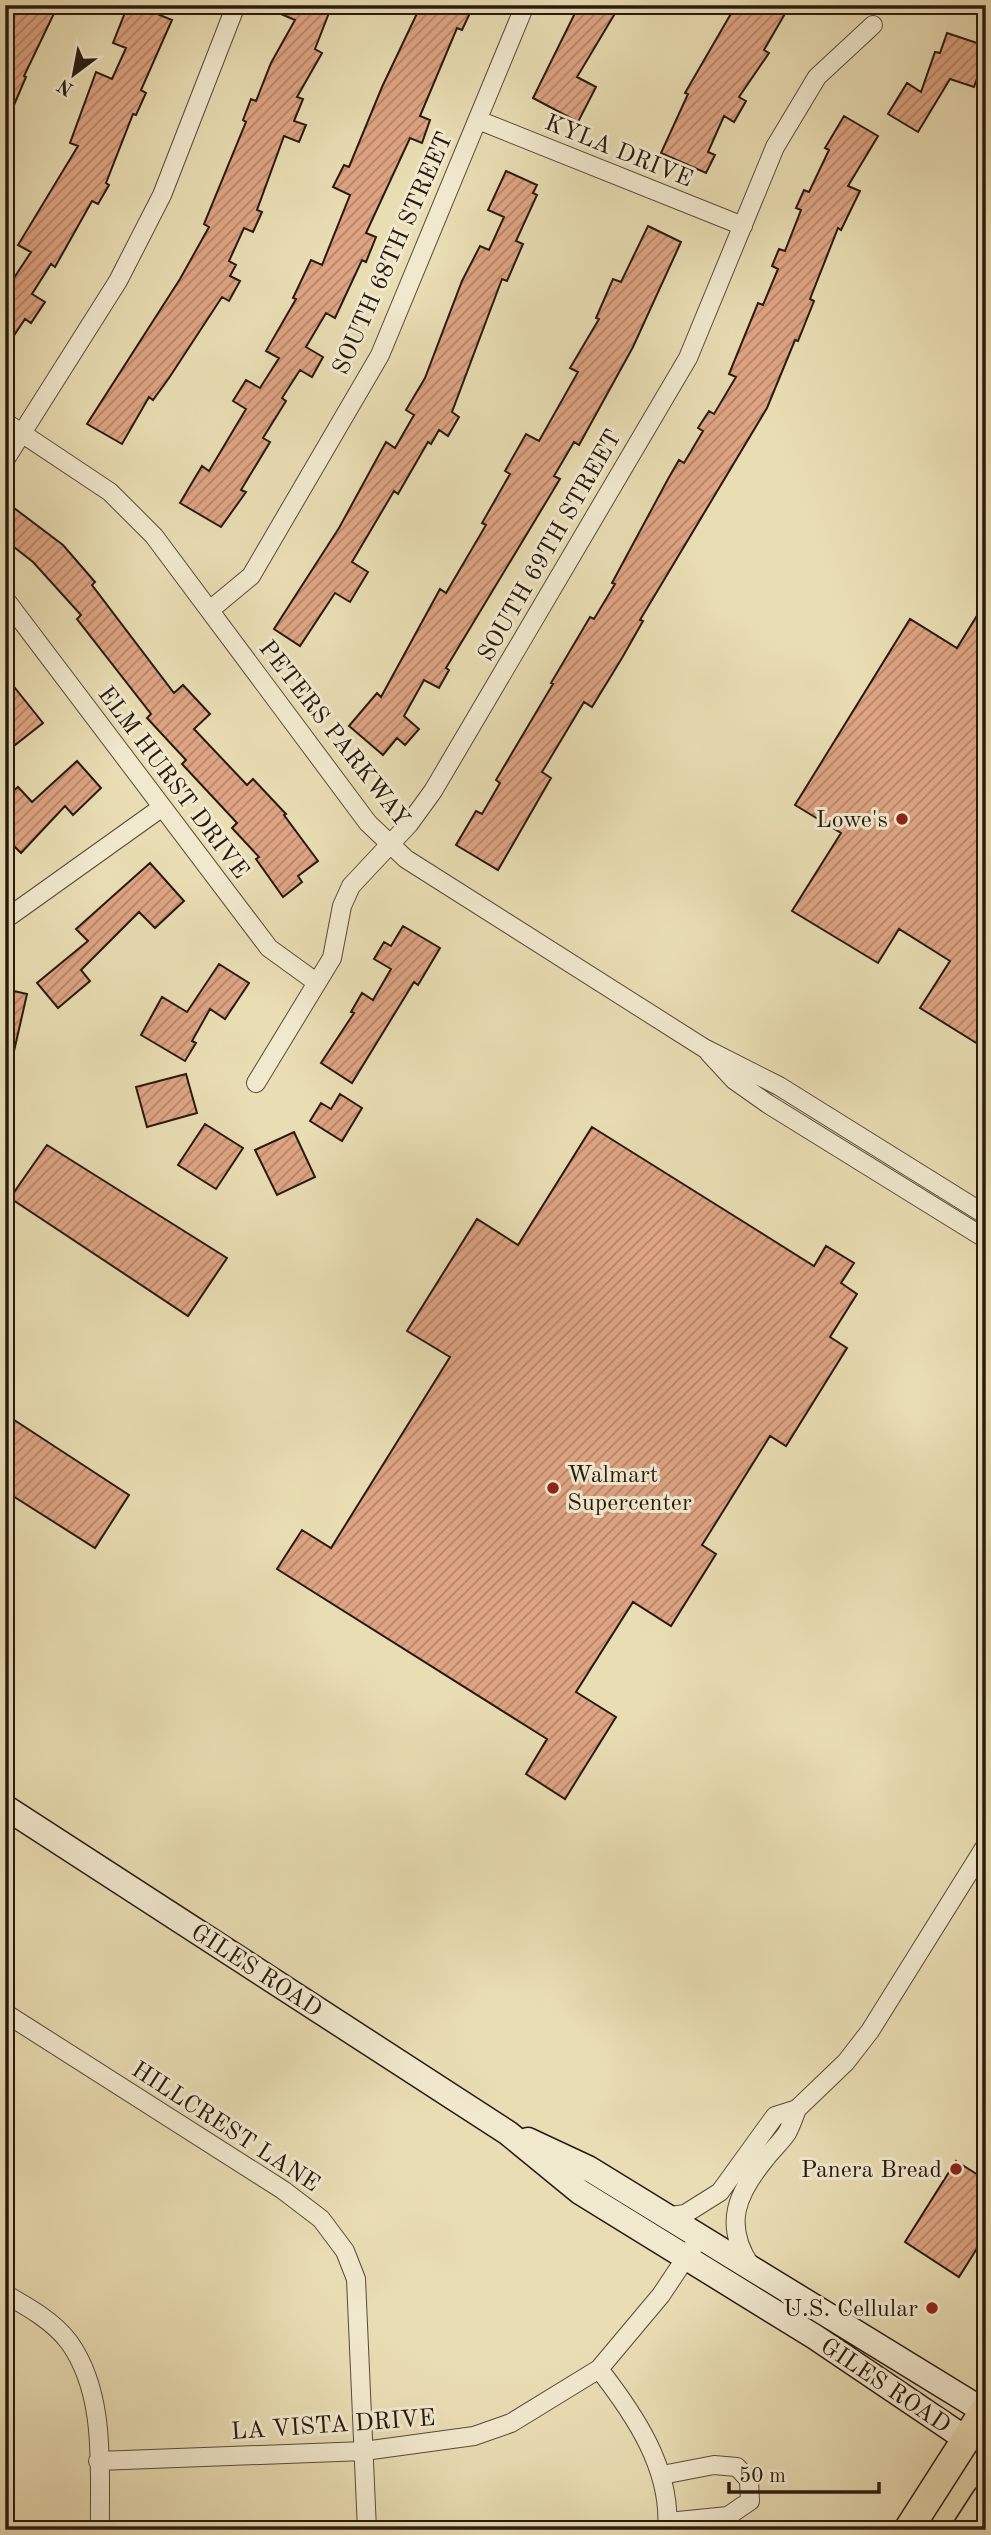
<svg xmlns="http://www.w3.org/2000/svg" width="991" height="2535" font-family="'Old Standard TT',serif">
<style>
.building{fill:url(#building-hatch);stroke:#281a11;stroke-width:2}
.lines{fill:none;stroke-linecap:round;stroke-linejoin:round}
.street-casing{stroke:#584b3a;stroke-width:20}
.secondary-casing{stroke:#281a11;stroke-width:27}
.primary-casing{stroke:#281a11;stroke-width:31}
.street{stroke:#f1e9ce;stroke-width:18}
.secondary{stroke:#f1e9ce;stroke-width:24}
.primary{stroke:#e9ddb3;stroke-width:28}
.poi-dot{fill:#8f2418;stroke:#f1e9ce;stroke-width:2.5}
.labels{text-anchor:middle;stroke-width:6;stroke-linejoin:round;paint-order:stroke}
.street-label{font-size:24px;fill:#281a11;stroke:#f1e9ce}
.poi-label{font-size:24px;fill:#281a11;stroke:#f1e9ce;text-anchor:end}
</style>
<defs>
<pattern id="building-hatch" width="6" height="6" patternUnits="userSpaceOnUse" patternTransform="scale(1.75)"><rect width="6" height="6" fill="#dea483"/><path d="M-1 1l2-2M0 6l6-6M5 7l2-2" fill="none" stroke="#b4856a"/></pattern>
</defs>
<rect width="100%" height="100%" fill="#e9ddb3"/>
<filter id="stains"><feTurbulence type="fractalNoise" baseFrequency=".00286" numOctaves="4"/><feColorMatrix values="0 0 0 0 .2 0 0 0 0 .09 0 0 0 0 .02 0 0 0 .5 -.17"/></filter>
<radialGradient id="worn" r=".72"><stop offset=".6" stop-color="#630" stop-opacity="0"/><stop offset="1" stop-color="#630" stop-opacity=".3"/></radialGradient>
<path class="building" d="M9,5H58L24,76L26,77L5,126V13Z
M128,5H136L172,20L141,90L146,93L136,115L133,114L106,183L109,185L98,204L92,201L55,267L51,264L32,294L45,302L31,323L25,319L5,349V277L12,281L31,252L18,245L78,146L70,143L96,72L112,79L126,48L113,43Z
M260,5H332L315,49L322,53L297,97L303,99L294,121L306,125L299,142L284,136L257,210L262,212L253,232L244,228L229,261L236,265L230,276L240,281L229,301L222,297L169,378L153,400L149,397L122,444L87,424L180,279L209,227L204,224L246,122L243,120L251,99L256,101L271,63L295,20Z
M421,5H450L470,13L462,30L457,28L420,116L430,120L422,143L410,138L366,233L376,237L366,262L362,260L335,318L326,313L306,347L323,357L312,377L300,370L282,398L286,401L263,438L270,442L241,490L246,492L221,527L180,503L202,466L209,471L246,409L233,401L246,380L260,388L279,358L266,351L296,299L293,298L311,260L322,265L350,195L333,187L344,165L349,167L382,87Z
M579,5H620L577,77L596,87L578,122L533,98Z
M736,5H790L764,50L769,53L739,97L746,101L734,122L724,116L708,152L715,155L706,173L661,153L688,94L685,93Z
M947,33L986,46V53L974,87L950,79L918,132L888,114L907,83L921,92L935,52L940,53Z
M844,116L878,136L848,186L860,191L841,230L838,228L810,299L814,301L798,341L795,340L767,408L640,620L643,621L622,658L592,707L584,702L542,772L551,778L498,870L456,845L476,811L482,814L500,783L496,780L553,684L551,683L590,617L594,619L615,584L612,583L668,479L679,460L684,463L703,431L698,428L709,411L714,414L736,377L729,374L758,303L763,305L778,269L772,266L779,249L785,251L801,210L796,208L804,190L809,192L829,150L825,148Z
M506,171L537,185L533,193L537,195L516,241L523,244L507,281L502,279L452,412L459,417L448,436L439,430L431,444L428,442L398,494L394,491L352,562L368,572L350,602L335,593L300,646L274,629L339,528L386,442L395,448L414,415L406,410L425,378L462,281L480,246L489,250L504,217L488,210Z
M648,226L681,242L633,347L579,445L574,442L554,476L560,479L446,668L449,670L439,688L424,680L404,716L419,729L405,745L397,738L383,755L349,726L377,693L381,697L440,589L446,593L486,525L482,523L510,474L505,471L526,434L539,441L578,372L570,368L599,319L596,318L613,279L621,282Z
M14,508L63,545L95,582L92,585L174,693L183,685L210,714L194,729L247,785L253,779L286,814L284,815L318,861L298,876L302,882L283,897L256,859L259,857L232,828L237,823L182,764L186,760L147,718L151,714L77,619L81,615L33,562L5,540V519Z
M986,601V1049L920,1008L950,961L899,929L878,963L792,911L841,833L795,805L910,619L957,648Z
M15,688L43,723L15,745L5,733V695Z
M77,761L101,788L73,815L65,806L21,853L5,837V798L18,787L32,802Z
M150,863L184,901L155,928L139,912L81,970L90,981L58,1008L37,983L88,941L76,929Z
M403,926L440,948L418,985L414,982L352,1083L321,1063L354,1013L351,1012L362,993L373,1000L391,969L374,959L384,942L391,946Z
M219,964L249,983L225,1019L210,1009L192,1041L196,1043L185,1061L141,1035L162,997L187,1012Z
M5,989L27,994L12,1060H5Z
M186,1074L197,1113L147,1127L136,1087Z
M340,1094L362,1108L342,1141L310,1121L321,1103L331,1109Z
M205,1124L243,1148L216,1189L178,1165Z
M592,1127L814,1266L826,1246L854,1263L841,1283L857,1294L830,1337L847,1348L786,1446L770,1436L702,1545L716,1554L671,1626L633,1602L576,1692L616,1717L565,1799L526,1774L547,1739L277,1569L302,1530L331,1548L450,1357L407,1331L477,1219L518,1245Z
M294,1132L315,1177L277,1195L255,1150Z
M47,1145L227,1258L188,1316L10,1198Z
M5,1414L129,1495L95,1548L5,1491Z
M956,2161L986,2180V2234L959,2277L905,2242Z"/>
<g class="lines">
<g class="street-casing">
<path id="street" d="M478,120L743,226
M5,422L110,492L154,536L368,823L406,859L704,1048L779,1086L986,1215
M5,460L118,281L162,195L236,5
M5,599L269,948L316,982
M210,610L251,576L380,355L525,5
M7,918L161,808
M709,1053L734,1080L768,1104L986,1239
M256,1083L332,958L342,906L351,886L409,824L433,791L688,358L775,147L817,77L873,25
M5,2013L283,2190L321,2219L345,2251L356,2279L367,2530
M664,2217L685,2214L720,2192L775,2116L797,2109L846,2062L870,2031L986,1845
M750,2265C723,2224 737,2193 766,2158C772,2150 781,2142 787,2133C791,2126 794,2117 797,2109
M5,2294C28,2307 53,2321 69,2342C107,2395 99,2469 100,2530
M599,2369C634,2414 672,2469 667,2530
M98,2461L364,2451L474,2436L511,2423L599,2369L661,2295L699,2238
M662,2475L714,2465L737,2467L749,2480L750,2501L728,2516L668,2522"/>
</g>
<g class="secondary-casing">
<path id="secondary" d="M5,1807L508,2133L580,2192L815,2337L966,2439
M528,2140L588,2168L984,2411"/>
</g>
<g class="primary-casing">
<path id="primary" d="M908,2530L986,2408
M966,2530L986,2499"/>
</g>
<use href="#street" class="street"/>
<use href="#secondary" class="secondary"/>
<use href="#primary" class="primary"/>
</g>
<g class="poi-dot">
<circle cx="902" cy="819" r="7"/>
<circle cx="553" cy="1488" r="7"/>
<circle cx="956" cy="2169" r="7"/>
<circle cx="932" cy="2308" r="7"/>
</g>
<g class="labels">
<g class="street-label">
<text transform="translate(619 150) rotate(22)" y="8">KYLA DRIVE</text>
<text transform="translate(392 253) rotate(-66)" y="8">SOUTH 68TH STREET</text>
<text transform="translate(549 545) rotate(-60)" y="8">SOUTH 69TH STREET</text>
<text transform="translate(335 733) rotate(52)" y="8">PETERS PARKWAY</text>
<text transform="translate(174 782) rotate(53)" y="8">ELM HURST DRIVE</text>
<text transform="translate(257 1970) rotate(33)" y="8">GILES ROAD</text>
<text transform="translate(226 2126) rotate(33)" y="8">HILLCREST LANE</text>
<text transform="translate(886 2385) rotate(34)" y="8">GILES ROAD</text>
<text transform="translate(333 2424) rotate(-4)" y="8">LA VISTA DRIVE</text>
</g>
<g class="poi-label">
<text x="888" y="827">Lowe's</text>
<text x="567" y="1482" text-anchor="start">Walmart<tspan x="567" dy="28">Supercenter</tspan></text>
<text x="942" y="2177">Panera Bread</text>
<text x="918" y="2316">U.S. Cellular</text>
</g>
</g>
<rect width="991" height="2535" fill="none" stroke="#e9ddb3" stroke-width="28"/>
<rect x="7" y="7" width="977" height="2521" fill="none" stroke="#281a11" stroke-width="3.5"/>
<rect x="14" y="14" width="963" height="2507" fill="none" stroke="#281a11" stroke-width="2"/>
<g transform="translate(74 74) rotate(212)" stroke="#f1e9ce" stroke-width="5" paint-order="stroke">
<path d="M0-5L12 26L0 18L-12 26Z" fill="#281a11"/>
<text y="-10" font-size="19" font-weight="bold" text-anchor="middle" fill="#281a11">N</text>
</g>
<path d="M729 2482v10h150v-10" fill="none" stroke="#281a11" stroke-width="3.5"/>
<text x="739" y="2482" font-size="21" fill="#281a11" stroke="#f1e9ce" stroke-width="5" paint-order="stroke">50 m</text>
<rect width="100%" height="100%" filter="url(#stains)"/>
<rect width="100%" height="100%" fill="url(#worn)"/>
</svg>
